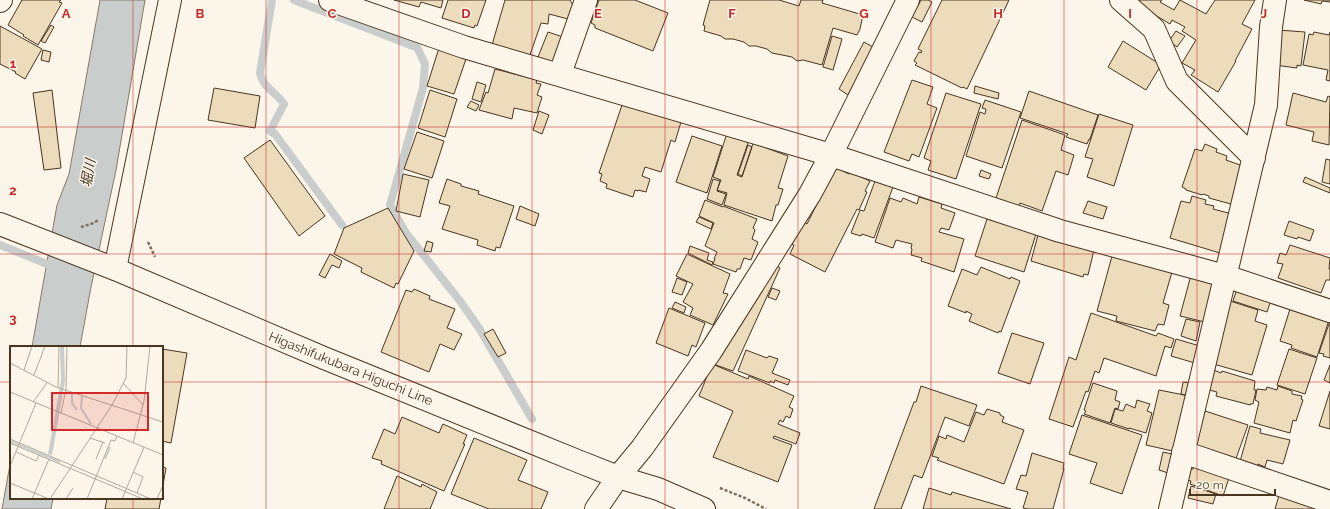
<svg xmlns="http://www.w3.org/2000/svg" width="1330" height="509" font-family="Raleway,'Noto Sans JP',sans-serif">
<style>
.water{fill:#c9cecd;stroke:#887966}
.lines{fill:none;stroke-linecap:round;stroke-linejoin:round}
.stream{stroke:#c9cecd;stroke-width:8}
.building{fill:#ecdcbc;stroke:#4a3520}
.minor-casing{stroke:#4a3520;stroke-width:24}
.major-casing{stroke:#4a3520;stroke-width:24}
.path{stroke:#7f6f5c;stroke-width:2.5;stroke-dasharray:3 2;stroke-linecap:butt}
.minor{stroke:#fbf6e9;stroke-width:22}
.major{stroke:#fbf6e9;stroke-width:22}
.grid{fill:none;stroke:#c62828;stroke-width:1;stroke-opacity:0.55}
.labels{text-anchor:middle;stroke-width:3;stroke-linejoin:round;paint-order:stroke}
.street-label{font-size:13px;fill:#4a3520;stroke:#fbf6e9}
.water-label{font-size:14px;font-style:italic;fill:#4a3520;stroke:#fbf6e9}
.inset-river{fill:none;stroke:#c9cecd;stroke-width:2}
.inset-road{fill:none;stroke:#b4a999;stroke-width:1}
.view{fill:#d62828;fill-opacity:0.15;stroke:#d62828;stroke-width:2}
.inset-edge{fill:none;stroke:#4a3520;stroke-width:2}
.grid-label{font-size:13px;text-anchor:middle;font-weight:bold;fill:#c62828;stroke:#fbf6e9;stroke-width:3;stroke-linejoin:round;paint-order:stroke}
</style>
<rect width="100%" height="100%" fill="#fbf6e9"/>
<path class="water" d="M100,0H145L116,170L91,287L80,347H32L57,205L69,174Z
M11,459V498H53L51,509H2Z"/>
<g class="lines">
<path class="stream" d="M272,0L260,73C263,88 276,92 284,104L270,131L275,134L342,225
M294,0L413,46L417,47L425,64L423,88L390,205L406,233L460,301L479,328L532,419
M0,245L57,268"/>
</g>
<path class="building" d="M22,0H61L59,2L62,3L38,45L23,36L24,35L8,25Z
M394,0H443L441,8L421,2L419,7Z
M448,0H486L477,26L475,25L474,28L442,18Z
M505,0H570L574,7L568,19L549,14L548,24L541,23L530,55L492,45Z
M599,0H635L668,13L653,51L595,28V25L591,23Z
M710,0H779L799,6L801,0H823L822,3L863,15L860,29L857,35L833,28L822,65L803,60L797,61L792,57L772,53L767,49L756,46H749L744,42L733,39H725L721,36L704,31L705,26L703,25Z
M921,0H928L932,2L922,22L912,17Z
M942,0H1009L967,89L963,87L962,88L915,65L917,63L914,61L919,52L921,53L922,51L918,49Z
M1130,0H1162L1160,2L1174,10L1180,0L1206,14L1215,0H1255L1242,24L1252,29L1235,61H1236L1218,92L1191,75L1195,70L1182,63L1196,40L1182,31L1185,27L1172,20L1170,24Z
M1304,0H1330V2L1322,1L1321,4Z
M51,25L54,27L45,43L41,41Z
M0,26L42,49L25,79L15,73L16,72L0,64Z
M1278,30L1305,32L1301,66L1297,65V68L1275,65Z
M1176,31L1185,36L1177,47L1169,41Z
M548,32L563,37L553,63L538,57Z
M1314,32L1329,35L1330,32V81L1326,80L1328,70L1303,65L1309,34L1313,35Z
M832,36L842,39L833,70L823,67Z
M1123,41L1161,65L1146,90L1108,67Z
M864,42L873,47L848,95L839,89Z
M439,48L467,56L454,94L427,86Z
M43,50L51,52L49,62L41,60Z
M495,69L537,80L536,83L541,84L537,95L542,97L537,113L514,108L512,119L479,110L486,92L488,93Z
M912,80L933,87L927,104L937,108L919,157L912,154L909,161L884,152Z
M477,82L486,85L481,102L472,99Z
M975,86L999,93L998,99L974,93Z
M214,88L260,96L255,128L208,120Z
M52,90L61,168L44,170L33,93Z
M430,90L457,99L445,137L418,128Z
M1029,91L1098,115L1090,139H1089L1087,144L1066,137L1068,134L1020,118Z
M946,93L981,104L956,179L928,170L931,161L924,158Z
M1293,93L1326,102L1328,96L1330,97L1329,145L1312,141L1314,132L1286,125Z
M985,100L1021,112L1002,168L966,156L980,112L985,114L986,109L982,108Z
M471,101L479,105L476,111L467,107Z
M622,105L643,111L644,110L681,122L675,142L671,140L661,172L645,167L642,176L650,179L646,192L638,190V191L635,190L633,197L606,188L607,184L600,181L602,174L599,173Z
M539,111L549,115L542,134L533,130Z
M1099,114L1133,125L1114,186L1087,177L1093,159L1085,157Z
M1022,120L1065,135L1061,150L1074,155L1068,175L1056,171L1042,211L1020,203L1018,208L995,201Z
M417,132L444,141L432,178L404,169Z
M727,133L749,140L737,175L742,177L753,143L788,156L778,188L783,189L778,205H776L772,221L724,205L727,193L717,190L721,180L713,177Z
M692,136L722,146L707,193L676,182Z
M270,140L325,216L299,236L244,158Z
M1205,144L1217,149L1216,152L1227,156L1226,160L1243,166L1231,204L1209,198V196L1203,194L1202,195L1186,190V189L1182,187L1195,149L1202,151Z
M748,145L752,147L742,176L738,174Z
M1326,159L1330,160V184L1322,182Z
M835,167L849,174L850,172L870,181L865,191L867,192L859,210L857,209L825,272L790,254L794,245L791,244L802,221L807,224Z
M981,170L991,174L989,179L979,176Z
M403,174L429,180L420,217L396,211Z
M1305,177L1330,188V193L1303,182Z
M447,179L461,184V186L479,191L478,194L514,206L500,248L496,247L495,251L477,245L478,240L442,229L450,206L439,203Z
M713,179L720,181L717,191L726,194L722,205L707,199Z
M875,181L893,187L874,238L862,234L861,236L851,233L860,210L864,211Z
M1192,196L1206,200L1205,204L1214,206L1213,209L1232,214L1220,253L1170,238L1181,201L1190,203Z
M919,197L942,204L941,208L955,213L949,230L941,228L939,232L964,239L954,272L921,261L922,258L911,255L912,249L911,248L912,244L896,240L893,248L875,242L890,198L901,202L903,198L917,204Z
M705,200L723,207V206L757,219L753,228L755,230L752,239L758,242L751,260L744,258L740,269H737L736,272L713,264L715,259H714L717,252L705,246L714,223L699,216Z
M1088,201L1107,207L1103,219L1083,213Z
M520,206L539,214L535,226L516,219Z
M388,208L414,251L398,284L396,283L394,288L361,272L362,268L334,254L344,228Z
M699,217L713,223L711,229L696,222Z
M987,219L1036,234L1024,272L975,256Z
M1289,221L1314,230L1310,241L1298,237L1297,239L1284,235Z
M1038,235L1094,250L1088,275L1084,274L1083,277L1031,261Z
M427,241L433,243L431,252L424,251Z
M1290,245L1330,258L1329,269H1330V280H1326L1321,293L1278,278L1283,264L1277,263L1280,253L1286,255Z
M690,246L709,253L707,260L713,262L712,265L688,253Z
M330,254L342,261L339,268L332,265L325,278L319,275Z
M687,254L730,274L723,293L728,294L713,325L690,315L693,308L683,302L693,284L676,276Z
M1112,256L1172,272L1163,303L1169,305L1164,325L1158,324L1155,331L1116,321L1117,316L1097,311Z
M775,265L780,268L733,371L713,364Z
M981,267L1010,279L1011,277L1020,281L1001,332L999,331L998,333L969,321L972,314L966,311V313L948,306L962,269L977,275Z
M1191,275L1217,283L1205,322L1180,316Z
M677,278L687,282L682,295L672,292Z
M772,288L780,291L776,300L768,297Z
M414,289L430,296L429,299L455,309L447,328L462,334L454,350L440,344L429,372L381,352L406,290L412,292Z
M1237,289L1271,300L1267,312L1233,301Z
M1230,301L1258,310L1255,321L1267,325L1252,375L1210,363Z
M675,302L686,307L684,313L672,308Z
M669,308L705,323L696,347L692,345L688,356L656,343Z
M1290,309L1329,320L1317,357L1291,348L1292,345L1280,341Z
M1091,313L1156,336L1158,333L1174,339L1171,348L1165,346L1156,376L1104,358L1099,373L1095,371L1088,392L1086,391L1073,427L1049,419L1069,357L1076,360Z
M1186,319L1200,322L1196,341L1181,336Z
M1330,321V358L1323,356L1324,354L1319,353Z
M493,329L506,353L498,357L484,334Z
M1012,333L1044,343L1030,384L998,373Z
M1176,339L1200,346L1195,363L1171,356Z
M162,349L187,353L171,443L162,441Z
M1289,349L1317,358L1305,394L1277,385Z
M746,350L767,358L769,356L778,359L772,373L790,380L788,385L775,380L774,383L770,381V383L738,371Z
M712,364L748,379L749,376L794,396L789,407L793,409L790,418L786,416L783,422L780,420L778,424L800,433L796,444L774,436L773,438L792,445L778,482L713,457L733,411L699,396Z
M1330,365V383L1324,380Z
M1211,369L1221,373L1222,371L1255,381L1254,390H1256L1253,404H1250V405L1216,396L1217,392L1205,389Z
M1183,382L1191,383L1189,396L1181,394Z
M1093,383L1117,391L1115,400L1120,402L1118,409L1115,408L1110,423L1084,414L1086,411L1084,410Z
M921,386L977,405L969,426L945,417L922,478L914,475L901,509H874L914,402H916Z
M1278,386L1292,391V394L1302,396L1301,399L1303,400L1296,421L1293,420L1290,433L1254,423L1259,402L1255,400L1257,389L1266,390L1267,387L1277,390Z
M1159,390L1189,396L1177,452L1146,445Z
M1330,391V429L1319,426Z
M1137,400L1150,404L1147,411L1152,413L1146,433L1129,428V429L1111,423L1115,409L1123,411L1126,404L1135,408Z
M987,409L1000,413V415L1004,417L1002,422L1024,430L1004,484L937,460L939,458L932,456L939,436L946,439L947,435L964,442L976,412L984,415Z
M1205,411L1248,425L1234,464L1192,449Z
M1082,415L1142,435L1122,494L1090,483L1097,463L1069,454Z
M402,417L439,433L443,424L467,435L463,444H465L444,491L381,464L382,461L372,458L384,429L395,434Z
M1250,426L1261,429L1260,433L1290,440L1283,464L1267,460L1265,467L1258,464L1256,470L1239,465Z
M474,438L527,460L518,480L548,492L541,509H489L451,494Z
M1163,452L1176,455L1171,474L1159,470Z
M1032,453L1064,463L1063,469H1064L1053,509H1028L1023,508L1028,492L1016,489L1021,475L1026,476Z
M1195,464L1230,475L1223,496L1190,484L1191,481L1187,480L1191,469H1193Z
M162,467L166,468L162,491Z
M397,476L421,487L422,484L437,492L430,509H384Z
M1191,486L1216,494L1213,504L1188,498Z
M929,488L951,495L952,492L1011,509H923Z
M1280,492L1330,509H1275Z
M107,498H161L159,509H105Z"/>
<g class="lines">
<g class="minor-casing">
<path id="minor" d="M330,0L464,47L831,155L1060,231L1225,276L1330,311
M1121,0L1154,29L1177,81L1254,158
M0,1L1,0
M560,74L586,0
M115,269L170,0
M1183,452L1330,502
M596,509L618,477L642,448L711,351L810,194L831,155L908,0
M1170,509L1266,105L1271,27L1275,0"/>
</g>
<g class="major-casing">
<path id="major" d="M0,224L115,269L324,358L580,462L618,477L658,489L704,509"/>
</g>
<path class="path" d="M81,227L94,223L98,220
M148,242L155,257
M720,488L745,498L766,509"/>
<use href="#minor" class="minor"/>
<use href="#major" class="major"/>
</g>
<path class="grid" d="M133,0V347M266,0V509M399,0V509M532,0V509M665,0V509M798,0V509M931,0V509M1064,0V509M1197,0V509M0,127H1330M0,254H1330M0,382H11M162,382H1330M133,498V509"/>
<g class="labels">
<g class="street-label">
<text transform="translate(351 368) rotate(22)" y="5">Higashifukubara Higuchi Line</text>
</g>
<g class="water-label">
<text transform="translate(88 173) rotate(-80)" y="5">堀川</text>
</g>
</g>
<g transform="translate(10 346)">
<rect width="153" height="153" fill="#fbf6e9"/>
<path d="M50,0H54L55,35L42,109L38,108L51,34Z" fill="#c9cecd"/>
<path class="inset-river" d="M62,47V57L67,64M72,50L71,62L81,78M0,95L50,116M95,113L100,101"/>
<path class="inset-road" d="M0,17L46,41L153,76M14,24L22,0M24,29L35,0M113,37L133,59M48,42L49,0M0,46L153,109M23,56L37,37M51,67L56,43L57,0M80,92L95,97M0,93L141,153M0,97L133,153M123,97L134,55L140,0M6,106L26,115L29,109M86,113L93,96M0,120L26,57M123,126L133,131L127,147M0,137L39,153M22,153L39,113M40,153L102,59L116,32L117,0M56,153L63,142M77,153L101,94L105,95L107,90M112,153L134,101M147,153L153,139"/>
<path class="view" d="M42,47H138V84H42Z"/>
<rect width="153" height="153" class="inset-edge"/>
</g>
<g class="grid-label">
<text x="66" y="18">A</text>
<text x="200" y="18">B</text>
<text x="332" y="18">C</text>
<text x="466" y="18">D</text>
<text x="598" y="18">E</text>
<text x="732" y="18">F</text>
<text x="864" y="18">G</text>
<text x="998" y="18">H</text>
<text x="1130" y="18">I</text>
<text x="1264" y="18">J</text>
<text x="13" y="68">1</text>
<text x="13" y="195">2</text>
<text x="13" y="323">3</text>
</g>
<path d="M1190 489v6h85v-6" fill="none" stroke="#4a3520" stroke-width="2"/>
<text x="1196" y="489" font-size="12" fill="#4a3520" stroke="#fbf6e9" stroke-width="3" paint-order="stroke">20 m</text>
</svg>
